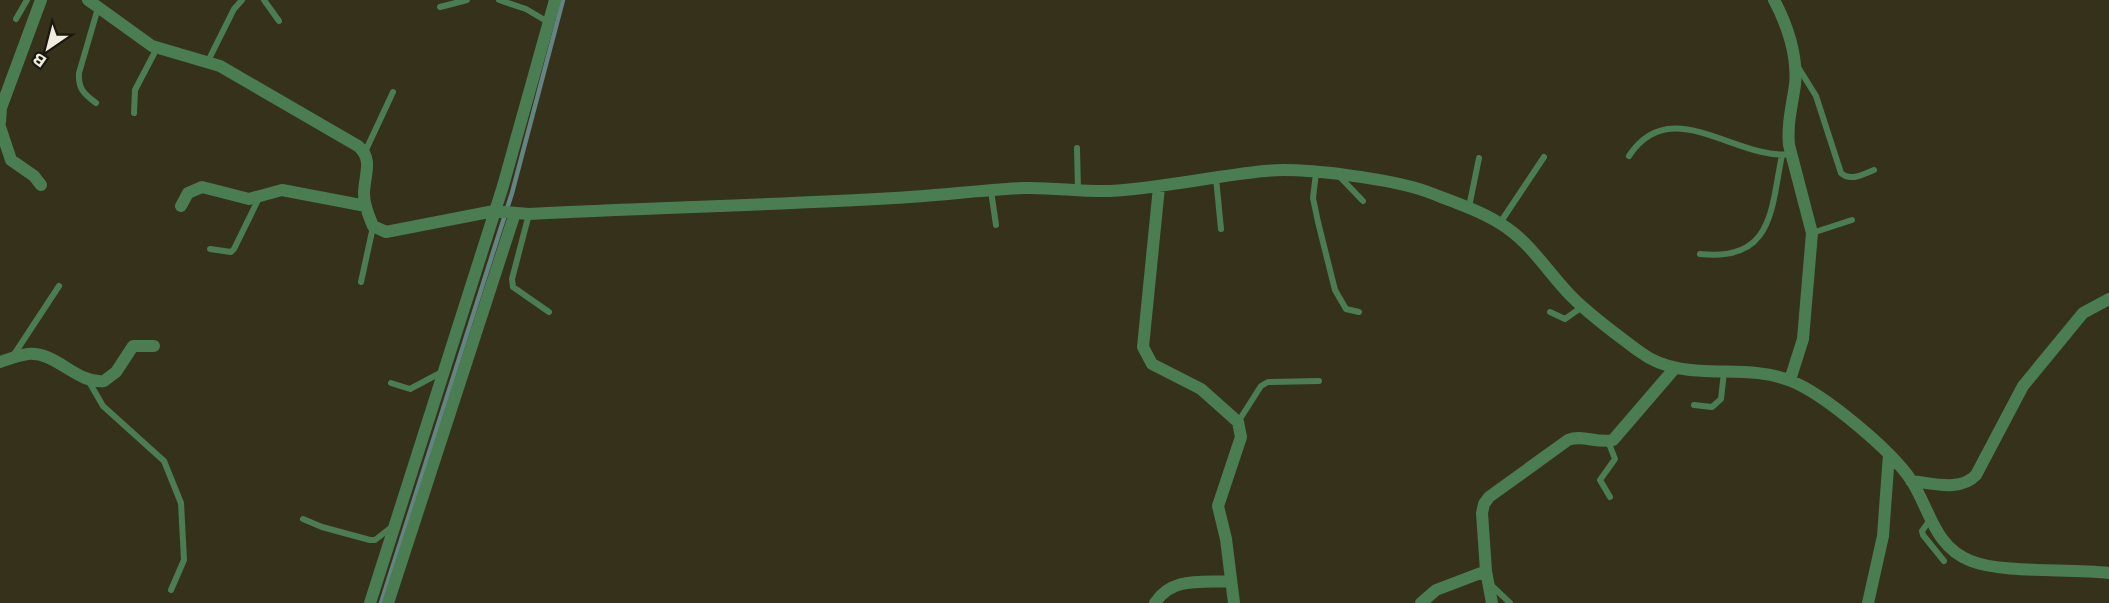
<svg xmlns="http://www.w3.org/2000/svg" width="2109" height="603" font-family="Montserrat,sans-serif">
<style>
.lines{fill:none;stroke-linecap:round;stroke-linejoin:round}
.stream{stroke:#648483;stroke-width:4.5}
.lane{stroke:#4b7d53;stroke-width:6}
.street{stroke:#4b7d53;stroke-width:12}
</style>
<rect width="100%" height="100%" fill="#36311b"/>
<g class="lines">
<path class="stream" d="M381,603L512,193L563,0"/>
<path class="lane" d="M264,0L279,21
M499,0L526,9L548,22
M440,7L467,0
M16,19L27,0
M208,61L234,9L242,0
M1798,67L1816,96L1841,173C1851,182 1863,174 1874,170
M96,103C84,94 78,89 79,73L98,8
M134,113L135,90L157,48
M1077,148L1078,190
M365,152L393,92
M1629,156C1671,92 1736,161 1791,154
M1316,173L1313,198L1318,222L1335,290L1346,309L1359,312
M1339,176L1363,201
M1216,178L1221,229
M991,191L996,225
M1469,207L1479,158
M529,214L512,279L513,287L549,312
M1500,223L1544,157
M1812,233L1852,220
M210,249L231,252L234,249L259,198
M1700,254C1774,262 1771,208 1782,155
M361,282L373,227
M1550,312L1565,319L1582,307
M13,356L59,286
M88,380L103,406L164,461L181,503L184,560L171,590
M391,383L410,389L442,372
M1694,405L1712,407L1721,399L1724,372
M1238,422L1261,386L1268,382L1319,381
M1608,441L1615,459L1600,480L1610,497
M303,519L322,527L370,540H375L393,526
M1930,520L1922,531L1923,535L1944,561
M1491,585L1510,603"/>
<path class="street" d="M88,0L152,46L220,66L358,146C374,159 364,176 364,194C364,206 369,216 373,226L386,232L494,211L529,214C650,208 772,205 894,198C937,196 980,190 1023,188C1052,187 1081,192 1110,191C1163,188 1213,176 1265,171C1302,167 1393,179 1428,192C1454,202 1485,212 1507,228C1533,246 1550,275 1572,297C1592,317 1617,335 1640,352C1684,385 1743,361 1791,381C1824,394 1891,450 1911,480C1930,509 1934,547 1971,561C2004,574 2070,568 2109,573
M1774,0C1787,24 1798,56 1795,85C1792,106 1787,124 1789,145L1812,233L1803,339L1790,380
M0,122L1,108L41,0
M0,127L11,160L34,176L41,185
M1159,187L1143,347L1152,364L1201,389L1238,422L1241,437L1218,506L1226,539L1234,603
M181,206L188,193L202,187L249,199L282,190L366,206
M0,362C9,359 19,355 28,354C56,351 76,384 104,381L116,372L133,346H154
M1911,481C1933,483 1960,492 1976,475L2023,386L2083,313L2109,299
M1486,571L1492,603
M370,603L503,186L555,0
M388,603L515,213
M1155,603C1172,576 1203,583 1231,581
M1421,603L1436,590L1486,571L1482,513L1484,504L1489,497L1568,440C1583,434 1597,444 1613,440L1675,368
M1868,603L1883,536L1889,454"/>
</g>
<g transform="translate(48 48) rotate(215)" stroke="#1b190f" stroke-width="4.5" paint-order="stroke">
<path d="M0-4.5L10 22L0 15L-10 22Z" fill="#efeddf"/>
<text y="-9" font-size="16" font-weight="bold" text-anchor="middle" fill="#efeddf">B</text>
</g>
</svg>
